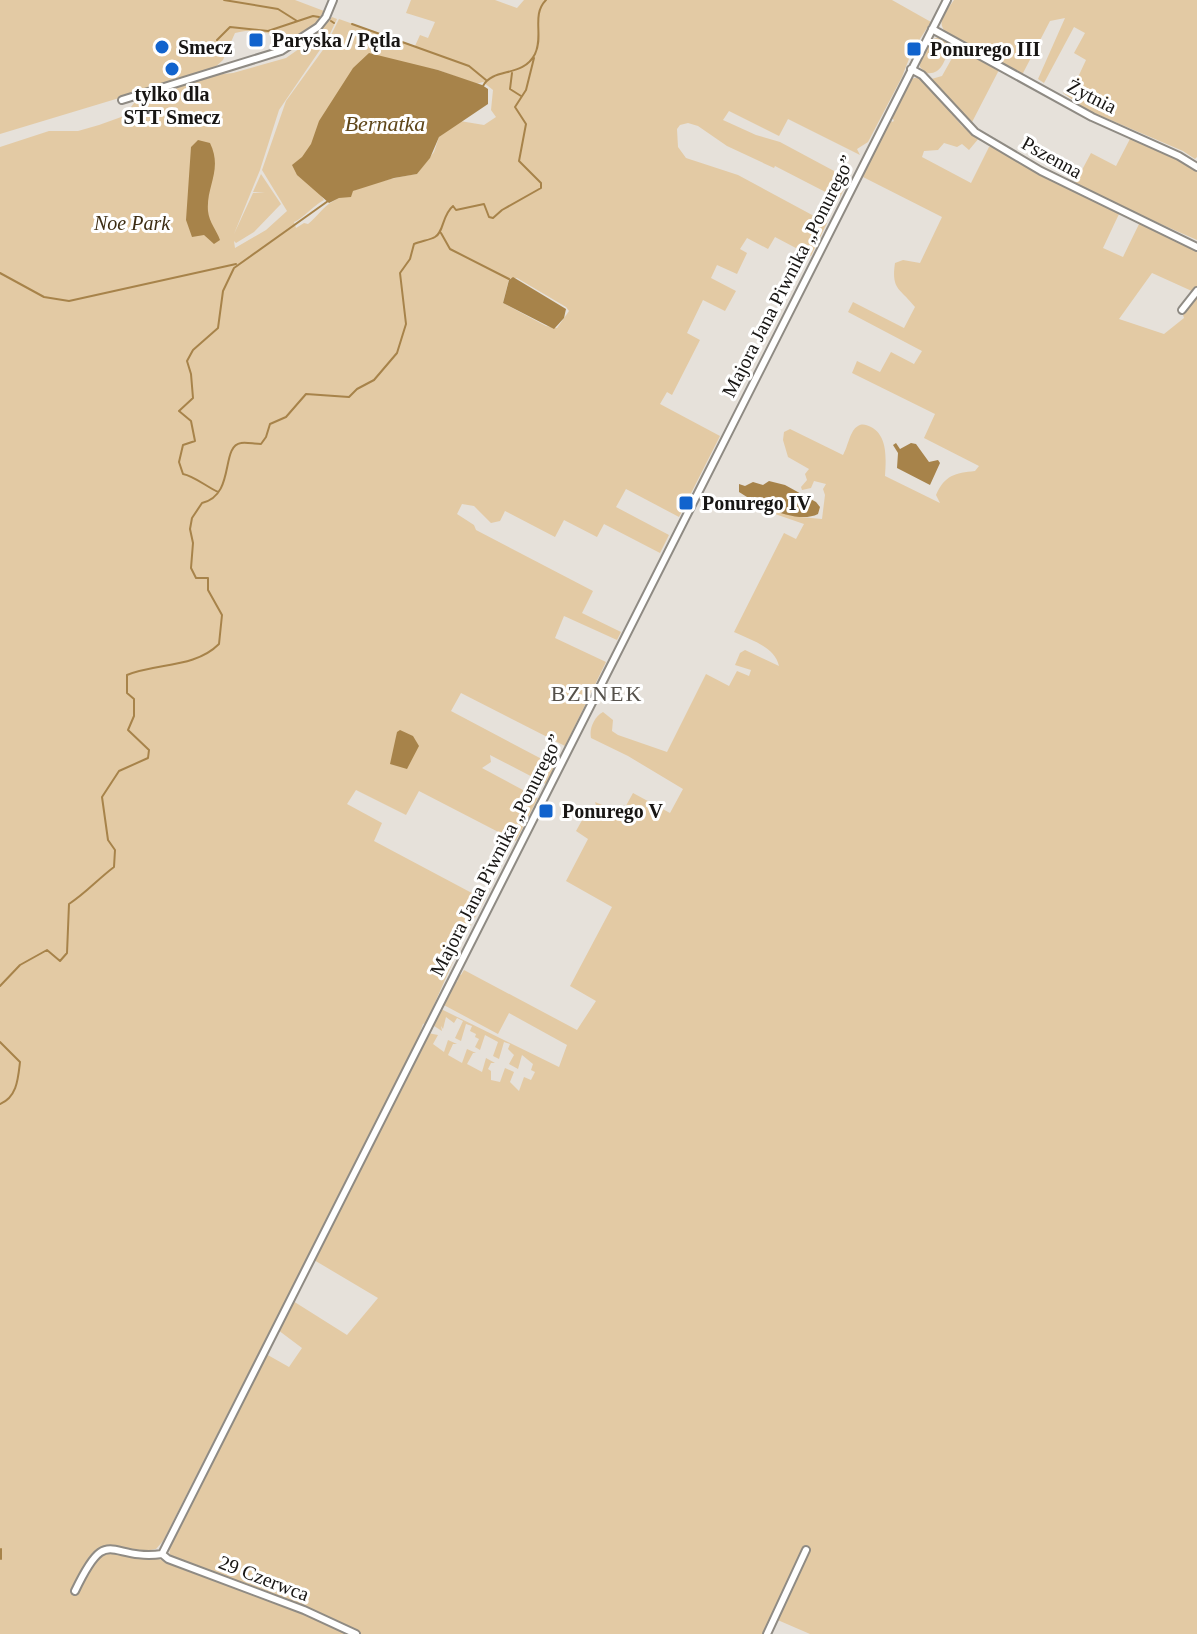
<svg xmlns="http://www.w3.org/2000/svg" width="1197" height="1634" font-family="Georgia,serif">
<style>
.green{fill:#e3caa4;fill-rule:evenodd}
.water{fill:#a7834a}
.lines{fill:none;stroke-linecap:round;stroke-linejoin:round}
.stream{stroke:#a7834a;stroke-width:2}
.minor-casing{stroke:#8f8b84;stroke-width:10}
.minor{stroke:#fff;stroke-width:6}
.poi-dot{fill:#1163cd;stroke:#fff;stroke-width:3}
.labels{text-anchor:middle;stroke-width:6;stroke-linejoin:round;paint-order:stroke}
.poi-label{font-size:20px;font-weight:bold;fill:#181614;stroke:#fff;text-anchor:start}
.street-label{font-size:20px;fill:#181614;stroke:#fff}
.park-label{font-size:20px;font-style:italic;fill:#3d2d13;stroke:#fff}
.water-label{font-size:22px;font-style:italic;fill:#5f4619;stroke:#fff}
.neighbourhood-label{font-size:22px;letter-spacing:2px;fill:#55514b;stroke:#fff}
</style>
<rect width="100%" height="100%" fill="#e6e1da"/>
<path class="green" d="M0,0H295L324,11C295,60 270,22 235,33L223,60L212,70L0,134Z
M411,0H495L517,8L524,0H892L931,22L912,51L902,77L868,142L857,149L860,155L788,119L779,136L729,111L723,120L756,135L780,142L849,179L839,199L775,166L774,168L727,146L698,126L688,123L680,125L677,129L678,147L686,158L738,175L827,223L811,256L775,237L768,249L747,238L740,249L747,253L737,274L717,265L711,278L736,291L725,311L703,300L687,333L700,340L672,395L667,392L660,404L720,436L679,517L626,489L616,507L669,535L660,553L604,524L597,537L564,520L555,537L505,511L500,521L491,523L474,506L462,504L457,514L474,525L476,530L593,591L582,613L621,632L617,640L564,616L555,638L606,662L565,746L461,693L451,711L555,766L546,784L490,755L491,762L482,768L538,798L516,841L419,791L406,815L356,790L347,804L382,823L374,841L485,900L465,935L462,933L460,936L463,939L426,1023L423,1024L416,1044L421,1046L428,1033L438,1035L433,1044L444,1052L448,1040L457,1044H453L448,1055L462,1063L467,1049L476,1053H473L467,1064L482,1072L486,1058L495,1063H491L488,1069L491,1071V1080L500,1082L505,1068L514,1072L510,1082L519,1091L524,1077L531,1080L535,1072L531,1070L533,1064L522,1055L518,1069L509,1064L514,1055L508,1049L510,1044L504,1042L499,1059L493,1056L498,1042L485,1035L480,1050L475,1047L479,1039L475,1037L476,1034L470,1031L472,1026L466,1024L461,1041L455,1038L463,1021L457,1018L454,1023L446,1017L443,1029L441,1026L442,1031L434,1026L441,1009L559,1067L567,1045L509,1013L498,1034L442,1004L453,983L458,981L455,978L457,974L461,975L464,970L577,1030L596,1001L570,986L612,907L566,881L588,839L576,831L590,806L597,809L595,802L622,813L633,793L670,813L683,789L628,756L591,738C589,729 594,717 603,712L613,720L612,731L618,735L667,752L706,674L729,686L737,671L749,676L751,670L735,665L740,653L745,650L779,666C775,647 751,640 734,632L784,533L796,539L804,524L749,505L748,497L800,517L822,519L825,495L823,489L826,484L814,481L811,488L802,490L801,487L807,480L805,474L809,469L788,457L783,440L784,432L790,429L843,455C848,447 850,430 858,426C863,423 866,425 871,427C888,436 886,459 885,476L940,503L936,495C945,475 955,473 975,471L979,466L924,438L935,414L852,373L857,361L880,372L891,352L914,364L922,351L848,312L853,302L904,328L915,307C900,288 891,290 895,263L903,260L920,263L942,217L863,177L889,120L893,122L894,120L890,117L907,82L914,78H922L962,126L979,138L969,150L962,144L957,147L944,143L938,150L924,151L922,157L971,183L989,147L993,146L1119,214L1103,248L1123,257L1140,222L1197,249V288L1194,292L1152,273L1119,319L1164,334L1184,318L1183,315L1197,296V1634H810L773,1618L765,1634H0V147L49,131H78L99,125L124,116L138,98L214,75L233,73L286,58L313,39L332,17L337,19L328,38L279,110L260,170L234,234L253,193H265L253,192L261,174L281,204L254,232L236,243L234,241L235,248L266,230L287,211L262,170L286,101L325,47L339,19L415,46L420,35L428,38L435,22L406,13ZM408,64L438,70L476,84L483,82L493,90L491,110L496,117L484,125L460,121L439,137L434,152L417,174C389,178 355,187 332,202C323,207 317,217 308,224L304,223L296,228L294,222C301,220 313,206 324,200L320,194L324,117L327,111ZM517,278L566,307L569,311L557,328L546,326L503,303L509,279ZM416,1044L421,1047L314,1260L378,1298L347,1335L293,1301L278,1330L302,1348L289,1367L266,1354L169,1546L170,1555L184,1567L145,1555V1551L156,1549L163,1541Z
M954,0H1197V157L1195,159L1183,151L1087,110L1063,93L1079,75L1086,60L1074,53L1085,33L1074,27L1044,83L1038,79L1065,18L1050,21L1022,75L947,34C935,21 945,13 954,0Z
M939,37L947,41L949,51C943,63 941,75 926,73L920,67V58L931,40Z
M961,48L980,56L979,60L999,70L970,126L928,80L942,76L956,51Z
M1132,135L1197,169V240L1147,218L1143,220L1074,185L1091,153L1116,166Z"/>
<path class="water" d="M369,53L438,70L482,85L488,89V104L439,137L430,158L417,174L394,178L353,191L351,197L339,198L329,203L297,175L292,165L302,157L311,144L319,121L353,68Z
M198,140L210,143C223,170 206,186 208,211C209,222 217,231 220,240L214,244L204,235L192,237L186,220L191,147Z
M513,277L566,309L564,318L554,329L503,303L509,280Z
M896,443L900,449L911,443L916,444L929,462L938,460L940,463L930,485L897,468L898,453L893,445Z
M769,481L785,485L816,502L820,507L818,514C796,525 757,504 739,492V484L745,486L753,482L763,485Z
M400,730L413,736L419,746L407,769L390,764L397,732Z"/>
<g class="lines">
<path class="stream" d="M224,0L278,9L297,21
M331,21L334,23
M352,24L469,66L486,80
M217,40L230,27L268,31L313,16L319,17
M512,73L510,89L521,96
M483,86C493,67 523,78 535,54C544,36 531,15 546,0
M441,233L450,249L509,279
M0,273L44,297L69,301L236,264
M218,492C207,487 194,476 183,474L179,462L183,445L195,441L191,421L179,411L193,398L191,374L187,361L193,350L218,328L223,291L234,268L328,201
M0,986L20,965L47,950L60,961L67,953L69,904C86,893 98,879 114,867L115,850L108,840L102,797L119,771L148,758L149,750L128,730L134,716V699L127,693V675C157,663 195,668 219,644L222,615L208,590V578H196L191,568L193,543L190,529L192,518L202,503C236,495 220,446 241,443C247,442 254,444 261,444L266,437L270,424L286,417L306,394L349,397L357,389L374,380L397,353L406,324L400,273L410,259L414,244C421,241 430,240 435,237C444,232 442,215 453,206L456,210L484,204L489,217L493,218L502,210L541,188V183L519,161L526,124L515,107L526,90L534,58
M0,1042L20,1062C18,1079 17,1097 0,1104
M1,1559V1549"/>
<g class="minor-casing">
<path id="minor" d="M932,29L1092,117L1179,156L1197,167
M911,69L922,75L975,132L1041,171L1197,247
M122,100L281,51L318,27L326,17L333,0
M1182,310L1197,291
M162,1554L947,0
M162,1554L168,1559L304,1610L356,1634
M75,1591C108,1522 108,1561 162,1554
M767,1634L806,1550"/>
</g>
<use href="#minor" class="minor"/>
</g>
<g class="poi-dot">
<rect x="248" y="32" width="16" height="16" rx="4"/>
<circle cx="162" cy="47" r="8"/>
<rect x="906" y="41" width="16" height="16" rx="4"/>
<circle cx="172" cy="69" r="8"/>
<rect x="678" y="495" width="16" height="16" rx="4"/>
<rect x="538" y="803" width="16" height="16" rx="4"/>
</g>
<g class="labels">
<g class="poi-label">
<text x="272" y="47">Paryska / Pętla</text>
<text x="178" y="54">Smecz</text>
<text x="930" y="56">Ponurego III</text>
<text x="172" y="101" text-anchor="middle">tylko dla<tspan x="172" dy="23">STT Smecz</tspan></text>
<text x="702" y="510">Ponurego IV</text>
<text x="562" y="818">Ponurego V</text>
</g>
<g class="street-label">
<text transform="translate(1092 96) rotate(27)" y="7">Żytnia</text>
<text transform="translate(1052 157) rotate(29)" y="7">Pszenna</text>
<text transform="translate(788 276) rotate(-63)" y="7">Majora Jana Piwnika „Ponurego”</text>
<text transform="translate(496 855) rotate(-63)" y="7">Majora Jana Piwnika „Ponurego”</text>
<text transform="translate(264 1578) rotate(21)" y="7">29 Czerwca</text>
</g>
<g class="park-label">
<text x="132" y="230">Noe Park</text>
</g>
<g class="water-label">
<text x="385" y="131">Bernatka</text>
</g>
<g class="neighbourhood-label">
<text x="597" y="701">BZINEK</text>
</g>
</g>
</svg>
